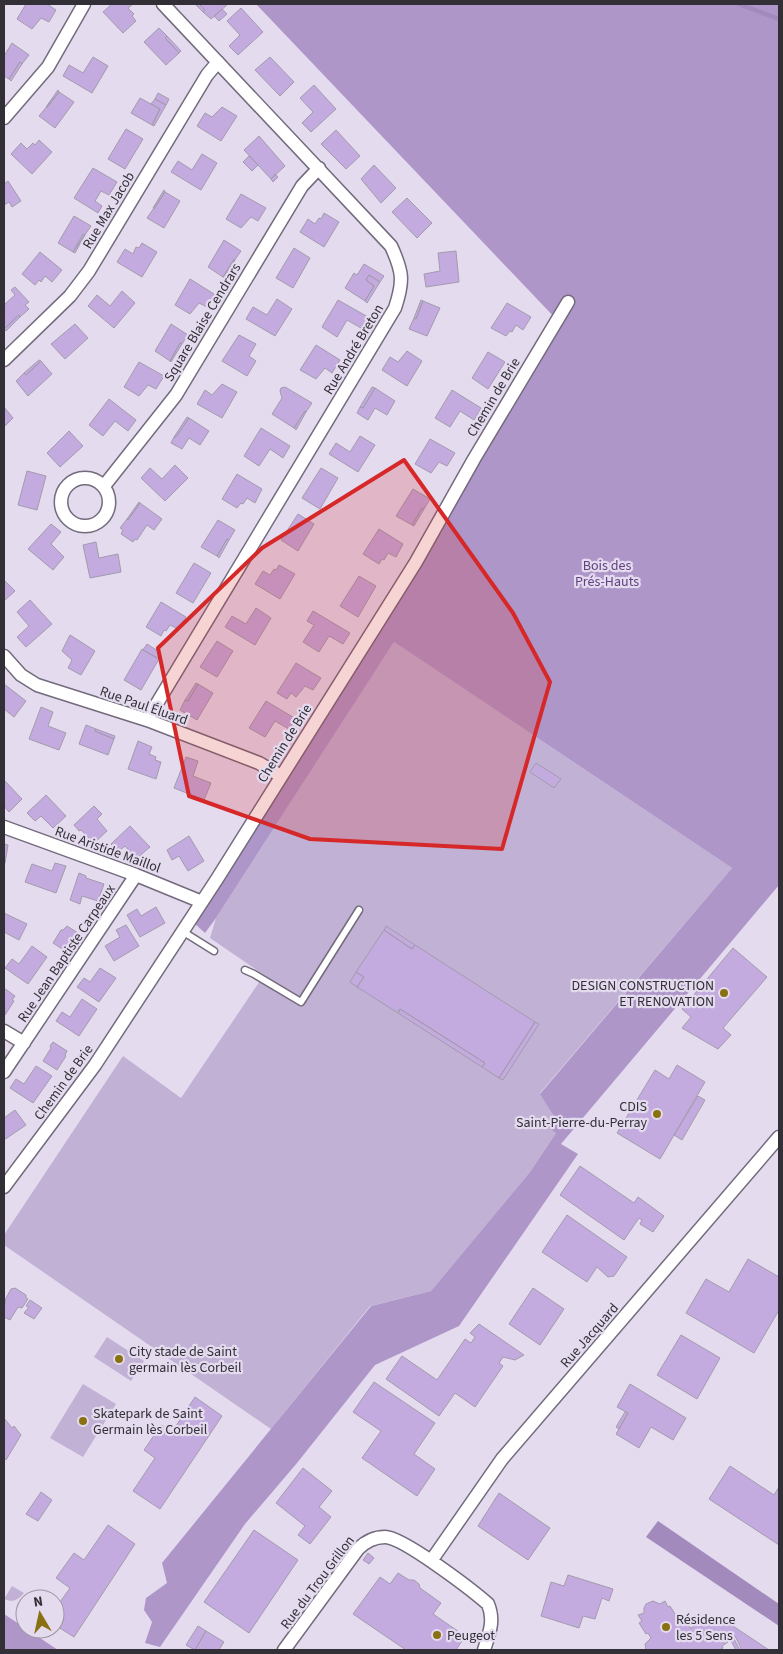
<svg xmlns="http://www.w3.org/2000/svg" width="783" height="1654" font-family="'Source Sans 3',sans-serif">
<style>
.green{fill:#c1b1d4}
.forest{fill:#ae96c9}
.water{fill:#a28abc}
.lines{fill:none;stroke-linecap:round;stroke-linejoin:round}
.stream{stroke:#a28abc;stroke-width:4.5}
.building{fill:#c4abdf;stroke:#a39bad}
.service-casing{stroke:#736b7c;stroke-width:9}
.minor-casing{stroke:#736b7c;stroke-width:15}
.service{stroke:#fff;stroke-width:6}
.minor{stroke:#fff;stroke-width:12}
.marked{fill:#d62828;fill-opacity:0.2;stroke:#d62828;stroke-width:4;stroke-linejoin:round}
.poi-dot{fill:#897112;stroke:#e4dbef;stroke-width:2}
.labels{text-anchor:middle;stroke-width:4.5;stroke-linejoin:round;paint-order:stroke}
.street-label{font-size:14px;fill:#322f36;stroke:#e4dbef}
.park-label{font-size:14px;fill:#624181;stroke:#e4dbef}
.poi-label{font-size:14px;fill:#322f36;stroke:#e4dbef;text-anchor:start}
</style>
<rect width="100%" height="100%" fill="#e4dbef"/>
<path class="green" d="M394,642L732,868L540,1093L555,1118L556,1133L530,1172L431,1291L370,1306L271,1429L4,1245V1235L123,1056L181,1098L264,975L210,938L216,918Z
M107,1337L144,1361L131,1381L94,1357Z
M83,1384L116,1404L83,1457L50,1438Z
M12,1586L24,1593C18,1600 13,1603 4,1599Z"/>
<path class="forest" d="M256,4H779V885L561,1144L578,1154L459,1326L375,1365L297,1463L245,1524L160,1647L145,1643L152,1622L144,1610L146,1598L167,1583L162,1563L371,1306L431,1291L530,1172L556,1133L548,1127L555,1118L540,1094L732,868L394,642L216,918L205,933L194,923L557,320Z
M4,1614L58,1650H4Z"/>
<path class="water" d="M658,1521L779,1604V1626L646,1537Z"/>
<g class="lines">
<path class="stream" d="M739,4L779,19"/>
</g>
<path class="building" d="M26,4H47L56,10L49,22L41,18L32,29L17,19Z
M112,4H133L128,8L134,14L132,16L136,21L123,33L103,12Z
M195,4H199L205,10L203,12Z
M199,4H228L211,19L203,12L205,10Z
M241,8L263,32L238,55L229,46L240,35L227,21Z
M222,9L227,14L219,21L214,16Z
M159,28L167,36L165,38L179,53L166,65L144,42Z
M167,36L181,51L179,53L165,38Z
M12,43L29,55L22,64L20,62L9,79L4,76V56Z
M93,57L108,66L92,93L63,76L69,65L83,73Z
M270,57L294,82L280,96L255,70Z
M20,62L22,64L11,81L9,79Z
M314,85L336,109L311,132L302,123L313,112L300,98Z
M58,90L59,92L47,108L46,107Z
M59,92L74,102L55,128L39,116Z
M158,93L169,99L166,105L155,99Z
M140,98L160,109L152,125L131,113Z
M155,99L166,105L154,126L152,125L160,109L151,104Z
M222,107L237,116L221,141L197,126L205,113L212,117Z
M126,129L143,139L125,169L108,159Z
M336,130L360,156L346,169L321,144Z
M259,136L285,166L271,179L244,150Z
M39,140L52,152L32,174L11,154L21,143L27,149L33,143L35,145Z
M202,154L217,163L201,190L171,172L178,161L192,170Z
M249,156L258,165L252,171L243,162Z
M374,165L396,188L381,203L361,179Z
M93,168L117,182L109,195L101,191L95,201L102,206L98,213L74,198Z
M275,174L278,177L273,182L271,179Z
M8,181L21,201L12,207L9,202L4,205V184Z
M164,190L165,192L154,209L153,208Z
M165,192L180,201L164,228L147,218Z
M241,194L266,208L258,221L251,217L241,228L226,219Z
M407,198L432,223L417,238L392,212Z
M324,213L339,222L324,247L300,232L308,219L315,224L319,218L321,219Z
M74,216L91,226L73,252L58,243Z
M83,234L85,235L75,253L73,252Z
M224,240L241,251L223,277L208,267Z
M142,243L157,252L142,277L117,262L125,249L133,254L136,247L139,248Z
M294,248L310,258L293,288L276,278Z
M456,251L459,282L426,287L424,274L440,271L438,253Z
M40,252L62,270L52,282L45,276L41,282L39,280L35,285L22,274Z
M234,259L235,260L225,278L223,277Z
M364,264L384,276L380,282L369,275L366,280L374,286L365,301L345,288L354,273L357,275Z
M369,275L380,282L367,303L365,301L374,286L366,280Z
M190,279L214,294L207,307L199,303L190,314L175,305Z
M15,287L29,302L25,305L29,309L20,317L19,315L4,329V305L15,295L11,290Z
M122,291L135,303L114,328L88,306L97,295L110,306Z
M277,299L292,309L275,336L246,319L253,307L267,315Z
M338,300L368,317L361,328L347,320L337,337L322,327Z
M421,300L423,301L416,319L414,318Z
M423,301L440,308L427,336L409,329L414,318L416,319Z
M507,303L531,317L523,330L516,325L512,332L510,331L506,336L491,328Z
M19,315L20,317L6,331L4,329Z
M75,324L88,338L65,359L51,344Z
M171,324L188,335L182,344L180,343L170,361L155,351Z
M239,335L256,344L249,356L256,361L247,376L222,361Z
M180,343L182,344L171,362L170,361Z
M316,345L340,360L332,373L325,368L316,379L300,370Z
M407,351L422,361L407,386L382,370L390,357L398,362Z
M488,352L505,362L488,389L472,378Z
M39,360L41,361L26,375L24,373Z
M41,361L52,374L28,396L16,381L24,373L26,375Z
M139,362L164,376L156,389L148,385L139,396L124,387Z
M222,384L237,392L222,418L197,404L205,390L212,395Z
M285,387L312,403L306,412L305,411L294,428L272,414L282,398L280,391L281,388Z
M372,387L375,388L363,408L360,407Z
M375,388L395,401L387,415L375,408L368,420L357,413L360,407L363,408Z
M452,390L481,408L474,420L460,411L450,427L435,418Z
M109,399L136,420L128,431L115,421L103,436L89,425Z
M4,407L13,418L4,427Z
M305,411L306,412L296,430L294,428Z
M187,417L189,418L176,437H174Z
M189,418L209,431L200,445L189,438L182,449L171,443L174,437H176Z
M261,428L290,446L283,458L270,449L259,466L244,456Z
M69,431L83,446L60,467L47,453Z
M360,436L375,445L358,472L329,454L336,443L350,452Z
M430,439L455,453L447,466L439,462L431,473L415,464Z
M175,465L188,478L165,501L141,478L150,468L162,479Z
M321,468L338,478L320,509L302,498Z
M27,471L46,476L37,510L18,505Z
M237,474L262,489L255,503L247,498L243,504L241,503L237,508L222,499Z
M413,489L430,499L424,509L422,508L412,525L396,516Z
M139,502L140,503L128,520L127,519Z
M140,503L162,519L154,530L147,525L137,540L135,539L133,542L121,534L123,530L120,528L127,519L128,520Z
M422,508L424,509L414,526L412,525Z
M298,514L314,524L298,551L281,540Z
M218,520L235,530L229,540L227,539L217,556L201,547Z
M51,524L61,532L51,544L64,557L53,570L28,549Z
M379,529L403,544L396,557L388,553L384,560L382,559L379,564L363,554Z
M227,539L229,540L219,558L217,556Z
M96,542L99,558L118,554L121,572L90,578L83,545Z
M194,563L211,573L193,603L176,593Z
M279,565L295,574L280,599L255,584L263,571L270,575L274,569L276,570Z
M359,576L376,586L358,617L340,606Z
M4,580L15,591L4,601Z
M30,600L52,624L26,647L17,637L29,626L17,612Z
M161,602L186,617L178,629L170,625L166,631L164,630L161,636L146,627Z
M256,608L271,618L255,645L225,627L232,616L246,624Z
M313,611L350,633L343,644L329,636L319,652L303,642L314,625L307,621Z
M70,635L95,651L81,675L68,668L72,660L62,651Z
M217,641L233,651L217,677L200,667Z
M147,644L161,653L157,658L143,650Z
M142,649L159,659L141,690L124,680Z
M296,663L321,678L313,690L305,686L296,697L291,693L287,699L277,693Z
M196,683L198,684L188,701L185,700Z
M4,684L26,701L14,717L4,709Z
M198,684L213,693L197,720L180,710L185,700L188,701Z
M266,701L296,719L289,729L275,721L265,737L249,728Z
M41,707L53,712L48,726L66,733L59,750L29,739Z
M86,725L96,729L95,731L114,739L108,755L79,744Z
M96,729L115,736L114,739L95,731Z
M138,741L152,747L149,754L156,757L155,760L161,762L156,779L128,769Z
M186,757L198,761L193,776L211,783L204,800L174,788Z
M536,763L561,779L554,788L530,772Z
M4,780L22,799L9,812L4,806Z
M46,795L66,816L53,828L41,816L35,821L27,813Z
M94,806L102,814L97,819L107,831L94,843L81,830L79,831L74,825Z
M130,826L150,847L136,859L125,846L118,852L111,844Z
M189,836L204,861L188,871L179,856L172,860L167,850Z
M4,844L8,845L5,863H4Z
M55,863L66,866L56,893L25,882L32,864L52,871Z
M79,873L86,876V878L104,884L98,901L82,896L80,904L70,900Z
M156,907L165,923L140,937L127,915L137,909L141,916Z
M4,913L27,924L19,940L4,932Z
M126,925L139,946L114,961L105,946L120,937L116,930Z
M67,926L81,935L78,940L76,939L67,952L53,943L61,930H63Z
M386,926L415,945L412,949L384,930Z
M384,930L412,949L415,945L535,1022L499,1078L482,1067L485,1063L400,1009L398,1013L357,987L364,977L356,972Z
M32,946L47,957L28,984L5,968L12,959L19,964Z
M733,948L767,977L723,1028L731,1035L718,1049L682,1028L691,1017L682,1009Z
M100,968L116,978L99,1002L77,987L84,978L90,982Z
M356,972L364,977L357,987L350,982Z
M4,988L15,996L12,1000L14,1001L5,1015Z
M82,999L97,1009L79,1036L56,1021L62,1012L70,1017Z
M400,1009L485,1063L482,1067L398,1013Z
M535,1022L539,1024L503,1080L499,1078Z
M53,1042L67,1051L65,1055L66,1056L57,1070L43,1061L51,1048L50,1046Z
M677,1065L705,1082L660,1159L617,1133L655,1070L669,1079Z
M36,1066L52,1076L33,1103L10,1088L16,1079L24,1084Z
M698,1096L705,1100L682,1140L674,1135Z
M15,1110L26,1125L4,1140V1118Z
M580,1166L634,1203L638,1197L664,1216L653,1232L640,1224L642,1220L639,1218L624,1240L560,1195Z
M567,1215L627,1257L614,1276L608,1277L597,1267L587,1282L542,1252Z
M748,1259L779,1277V1310L754,1353L686,1313L706,1279L729,1292Z
M15,1288L26,1295V1298L28,1299L22,1308L18,1307L10,1320L4,1317V1305L6,1301L5,1300L11,1289Z
M533,1288L564,1309L540,1345L509,1324Z
M30,1300L42,1308L34,1319L24,1313L29,1307L26,1306Z
M479,1324L524,1355L515,1360L503,1357L499,1363L503,1366L475,1407L455,1393L439,1416L386,1379L402,1356L437,1380L465,1339L471,1343L475,1337L470,1333Z
M681,1335L720,1358L697,1399L657,1375Z
M374,1382L435,1423L414,1454L435,1469L417,1496L362,1458L381,1431L353,1412Z
M630,1384L686,1418L673,1440L651,1427L639,1448L616,1434L628,1413L617,1407Z
M195,1397L222,1416L160,1509L133,1491L155,1458L144,1450L161,1425L172,1432Z
M625,1412L628,1413L619,1429L616,1427Z
M4,1418L12,1428L14,1426L21,1435L6,1460L4,1457Z
M730,1466L774,1495L779,1487V1545L709,1499Z
M303,1468L332,1491L319,1507L331,1517L310,1544L298,1535L305,1526L276,1503Z
M41,1492L52,1500L38,1521L26,1514Z
M499,1493L550,1528L528,1560L478,1526Z
M108,1525L135,1544L74,1637L55,1625V1609L70,1588L56,1578L74,1553L84,1560Z
M254,1530L298,1560L249,1633L204,1602Z
M368,1553L374,1558L369,1564L363,1560Z
M398,1573L409,1580H414L419,1584L420,1588L441,1603L433,1614L465,1636L456,1650H406L353,1614L380,1577L390,1584Z
M568,1575L613,1589L609,1601L602,1598L595,1619L583,1616L579,1628L541,1616L551,1582L564,1586Z
M653,1601L660,1604L665,1601L668,1607L670,1606L677,1617L675,1619L678,1624L685,1622L691,1628L696,1625L695,1623L706,1617L708,1619L714,1616L716,1621L721,1618L769,1650H742L735,1636L727,1641L728,1642L722,1646L723,1648L719,1650H646L645,1644L651,1638L648,1633L646,1634L639,1623L642,1621L638,1615L644,1613V1608L646,1604Z
M198,1626L206,1631L195,1650L186,1645Z
M206,1631L224,1642L219,1650H195Z
M733,1637L740,1650H736L730,1639Z"/>
<g class="lines">
<g class="service-casing">
<path id="service" d="M182,931L214,951
M245,970L254,974L301,1002L359,910"/>
</g>
<g class="minor-casing">
<path id="minor" d="M4,118L48,67L84,4
M4,360L70,296L89,271L207,75L218,62
M61 502a24 24 0 1 1 48 0a24 24 0 1 1-48 0Z
M104,486L176,395L302,186L319,168
M4,656L21,675L37,685L147,720L259,763L281,776
M147,720L395,308C404,281 403,272 391,246L163,4
M4,827L136,875L202,902
M4,1031L24,1043
M4,1072L136,875
M4,1187L95,1065L217,879L416,562L474,459L568,302
M431,1561L502,1459L779,1137
M284,1650L358,1549C365,1542 374,1537 385,1537C403,1537 472,1590 488,1604C495,1621 489,1634 484,1650"/>
</g>
<use href="#service" class="service"/>
<use href="#minor" class="minor"/>
</g>
<path class="marked" d="M404,460L513,613L550,682L502,849L310,839L189,796L158,648L262,548Z"/>
<g class="poi-dot">
<circle cx="724" cy="993" r="5"/>
<circle cx="657" cy="1114" r="5"/>
<circle cx="119" cy="1359" r="5"/>
<circle cx="83" cy="1421" r="5"/>
<circle cx="666" cy="1627" r="5"/>
<circle cx="437" cy="1635" r="5"/>
</g>
<g class="labels">
<g class="street-label">
<text transform="translate(108 210) rotate(-59)" y="5">Rue Max Jacob</text>
<text transform="translate(202 322) rotate(-59)" y="5">Square Blaise Cendrars</text>
<text transform="translate(353 349) rotate(-59)" y="5">Rue André Breton</text>
<text transform="translate(493 397) rotate(-59)" y="5">Chemin de Brie</text>
<text transform="translate(144 705) rotate(19)" y="5">Rue Paul Éluard</text>
<text transform="translate(284 743) rotate(-58)" y="5">Chemin de Brie</text>
<text transform="translate(108 849) rotate(20)" y="5">Rue Aristide Maillol</text>
<text transform="translate(66 953) rotate(-56)" y="5">Rue Jean Baptiste Carpeaux</text>
<text transform="translate(63 1082) rotate(-54)" y="5">Chemin de Brie</text>
<text transform="translate(589 1335) rotate(-49)" y="5">Rue Jacquard</text>
<text transform="translate(317 1582) rotate(-53)" y="5">Rue du Trou Grillon</text>
</g>
<g class="park-label">
<text x="607" y="570">Bois des<tspan x="607" dy="16">Prés-Hauts</tspan></text>
</g>
<g class="poi-label">
<text x="714" y="990" text-anchor="end">DESIGN CONSTRUCTION<tspan x="714" dy="16">ET RENOVATION</tspan></text>
<text x="647" y="1111" text-anchor="end">CDIS<tspan x="647" dy="16">Saint-Pierre-du-Perray</tspan></text>
<text x="129" y="1356">City stade de Saint<tspan x="129" dy="16">germain lès Corbeil</tspan></text>
<text x="93" y="1418">Skatepark de Saint<tspan x="93" dy="16">Germain lès Corbeil</tspan></text>
<text x="676" y="1624">Résidence<tspan x="676" dy="16">les 5 Sens</tspan></text>
<text x="447" y="1640">Peugeot</text>
</g>
</g>
<rect width="783" height="1654" fill="none" stroke="#322f36" stroke-width="10"/>
<g transform="translate(40 1614) rotate(351)"><circle r="24" fill="#e4dbef" stroke="#9d96a5"/>
<path d="M0-4L9 19L0 12L-9 19Z" fill="#897112"/>
<text y="-8" font-size="14" font-weight="bold" text-anchor="middle" fill="#322f36">N</text>
</g>
</svg>
